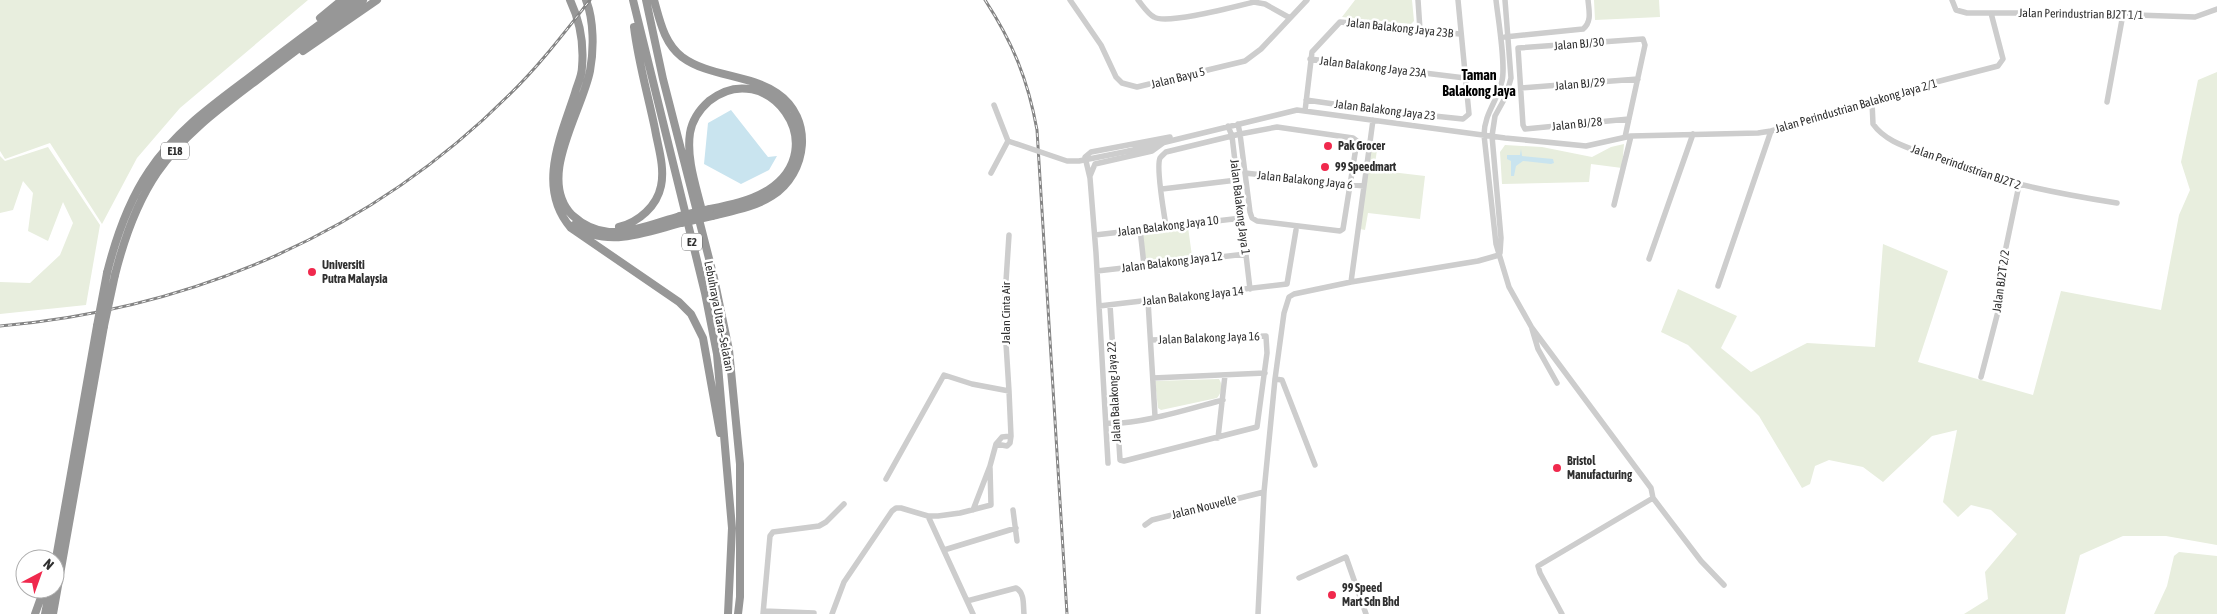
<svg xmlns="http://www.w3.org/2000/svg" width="2217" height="614" font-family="'Asap Condensed',sans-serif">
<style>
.green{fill:#e8eede}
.water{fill:#c9e4ef}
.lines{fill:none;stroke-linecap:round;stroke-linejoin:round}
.minor{stroke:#cdcdcd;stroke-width:5.5}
.highway{stroke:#979797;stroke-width:8}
.rail-casing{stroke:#858585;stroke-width:3}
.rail{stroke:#fff;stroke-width:1;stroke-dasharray:4;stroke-linecap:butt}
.minor-bridge{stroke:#cdcdcd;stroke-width:5.5}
.highway-bridge{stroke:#979797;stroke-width:8}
.poi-dot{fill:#f0294d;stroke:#fff;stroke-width:2}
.labels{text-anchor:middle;stroke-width:5;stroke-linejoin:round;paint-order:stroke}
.shield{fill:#fff;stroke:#6e6e6e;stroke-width:1}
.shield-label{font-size:11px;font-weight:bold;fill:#303030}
.street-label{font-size:12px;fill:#303030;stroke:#fff}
.poi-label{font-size:12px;font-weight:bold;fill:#303030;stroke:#fff;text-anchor:start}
.neighbourhood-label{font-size:14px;font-weight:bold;fill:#000;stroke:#fff}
</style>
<rect width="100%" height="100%" fill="#fff"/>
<path class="green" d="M0,0H308L180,108L137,158L102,224L50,143L5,159L0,151Z
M1355,0H1412L1414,21L1411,24L1342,17Z
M1594,0H1659L1660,17L1595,20Z
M2217,72V545L2166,536H2123L2080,555L2065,614H1964L1988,599L1985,572L2017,534L1991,510L1971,505L1958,517L1943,502L1957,430L1932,436L1883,482L1863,467L1829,460L1815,466L1810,484L1802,488L1759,416L1688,345L1661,332L1678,289L1737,316L1721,348L1751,372L1807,343L1875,347L1883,244L1948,271L1918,362L2033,395L2061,291L2161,310L2179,215L2190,190L2181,162L2198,80Z
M1624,144L1622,168L1591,164L1589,182L1502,184L1500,152L1505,145L1542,147L1592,157L1611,147Z
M48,147L100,225L86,305L0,314V282L30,283L60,255L73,223L63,202L48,241L28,231L33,193L23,181L13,210L0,213V156L5,161Z
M1370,150H1377L1374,170L1425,176L1420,219L1368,213L1365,230L1360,229Z
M1188,227L1192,256L1146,262L1142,232Z
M1219,379C1223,385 1222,392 1217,398L1161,410L1158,408L1155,381Z
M2179,552L2217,556V614H2154L2167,586L2174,556Z"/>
<path class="water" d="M731,110L768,157L777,156L769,170L741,184L704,164L708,123Z
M1521,149L1522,156L1553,159L1554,163L1551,164L1523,161L1516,166L1514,176H1511V161L1507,159V155H1520Z"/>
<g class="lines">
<path class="minor" d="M1070,0L1101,45L1116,77L1122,83L1137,87L1245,61L1261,49L1307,0
M1138,0C1143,6 1148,14 1154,17C1167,25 1237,6 1254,2L1265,4L1290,18
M1418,0L1420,30
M1496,0C1498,19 1506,64 1502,81C1498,100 1484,114 1484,135L1496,244L1509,287L1532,328L1651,488L1653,498L1701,561L1724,585
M1952,0L1956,10L1967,13H2078L2195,17L2217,9
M1505,37L1583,29C1592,22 1589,11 1588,0
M1310,59L1465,78
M1521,88L1638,79
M1306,100L1376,110L1463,119L1469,114L1458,0
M1872,102L1873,124C1885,141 1906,147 1925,154C1990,180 2048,192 2117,203
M2107,102L2123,14
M1305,111L1312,52L1340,22L1460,34
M1228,126L1232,136L1250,289
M1625,137L1645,45L1643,39L1518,48L1523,125L1525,129L1629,119
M1129,151L1297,110L1505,138L1586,146L1631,136L1758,133L1771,131L1936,82L1998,66L2003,59L1991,13
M991,173L1008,141L994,105
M1245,173L1364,186
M1090,176L1095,164L1152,151L1163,143
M1162,189L1237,180
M1614,205L1631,136
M1166,226C1164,214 1156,167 1160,158C1162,155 1164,154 1166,152L1240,134L1277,127L1353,138L1357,141L1343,229L1340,231L1257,221L1252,218L1250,212L1240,134L1238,124
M1140,229L1144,265
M1095,235L1242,218
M1500,253L1501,238L1492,136L1495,116L1506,96L1511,78L1505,0
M1649,259L1693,134
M1097,271L1246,254
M1351,282L1373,120
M1718,286L1771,131
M1148,301L1155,416
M1110,305L1120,460L1124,461L1257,427L1267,353L1266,336L1151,340
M1099,306L1287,284L1296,230
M1532,329L1538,349L1557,383
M1981,377L2001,300L2005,252L2019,185
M1153,378L1265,373
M1275,379L1282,380L1315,465
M1009,391L1004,312L1009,235
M1106,423C1136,426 1192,408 1223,400
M1218,438L1225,375
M996,444L1007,446L1010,443L1011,436
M1108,463L1096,253L1090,178L1085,157L1091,152L1170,137
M886,479L944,375L972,384L1009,391L1011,436L1002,437L996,444L990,466L973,510
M1013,510L1017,541
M928,516L973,614
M1145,525L1152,520L1264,492
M944,550L1016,528
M1299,578L1346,557L1366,614
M967,601L1016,588C1025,593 1023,605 1024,614
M764,611L814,613
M763,614L770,536L773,532L819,526L826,522L844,504
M832,614L844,582L892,511L896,508H901L928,516H938L960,513L991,505L990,468
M1258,614L1264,492L1275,379L1284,313L1289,297L1294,294L1351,282L1478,261L1499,255
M1562,614L1540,573L1538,566L1653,498"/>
<path class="highway" d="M570,0C580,21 584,44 582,67C582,76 577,85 575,93C561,136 536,188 571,228L679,302L691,314L703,338L720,433
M586,0C594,20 594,50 590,71C582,112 536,178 572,215C582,224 595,231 609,232C633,233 658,222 680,216
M633,0L705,293L717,354L732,528L728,614
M646,0L663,79L714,278L729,350L740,464V597L738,614
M654,0C660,21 664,43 682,57C709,77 749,74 777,93C814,118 808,173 772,196C755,207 732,211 712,216
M320,18L342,0
M303,51L377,0
M703,215C697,189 686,160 690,133C692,121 700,109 709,101C767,55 835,147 768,190C750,201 730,205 710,209
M574,225C607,249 646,232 681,223
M619,227C639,222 657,206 661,186C665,167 658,147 655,129C648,95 638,61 634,27
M107,273C116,237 128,202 149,171C174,133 210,107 246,80C281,53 317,26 353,0
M115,275C124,239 136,204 157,173C183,135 220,108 257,80C292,53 328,27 363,0
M55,564L97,326
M35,614L44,589
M45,614L50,589
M53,614L104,326"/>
<g class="rail-casing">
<path id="rail" d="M985,0C1013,43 1028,80 1037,130L1067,614
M0,326C193,309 371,233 509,95C539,66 564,33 590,0"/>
</g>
<use href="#rail" class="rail"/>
<path class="minor-bridge" d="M1008,141L1067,161H1079L1129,151"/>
<path class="highway-bridge" d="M680,216L710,209
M681,223L712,216
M97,326L107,273
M104,326L115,275"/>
</g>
<g class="poi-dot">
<circle cx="1328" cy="146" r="5"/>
<circle cx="1325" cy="167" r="5"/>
<circle cx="312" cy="272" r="5"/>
<circle cx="1557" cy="468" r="5"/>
<circle cx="1332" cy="595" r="5"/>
</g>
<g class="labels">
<g class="shield">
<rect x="161" y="142.5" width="28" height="17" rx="4"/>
<rect x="682" y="233.5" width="20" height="17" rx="4"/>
</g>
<g class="shield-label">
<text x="175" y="155">E18</text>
<text x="692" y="246">E2</text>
</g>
<g class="street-label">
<text transform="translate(2081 14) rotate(1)" y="4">Jalan Perindustrian BJ2T 1/1</text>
<text transform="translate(1400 28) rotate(6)" y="4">Jalan Balakong Jaya 23B</text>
<text transform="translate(1579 44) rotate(-5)" y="4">Jalan BJ/30</text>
<text transform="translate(1373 67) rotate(7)" y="4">Jalan Balakong Jaya 23A</text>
<text transform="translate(1178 78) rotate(-14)" y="4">Jalan Bayu 5</text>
<text transform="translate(1580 84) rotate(-5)" y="4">Jalan BJ/29</text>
<text transform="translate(1856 106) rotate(-16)" y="4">Jalan Perindustrian Balakong Jaya 2/1</text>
<text transform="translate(1385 110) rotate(7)" y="4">Jalan Balakong Jaya 23</text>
<text transform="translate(1577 124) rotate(-6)" y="4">Jalan BJ/28</text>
<text transform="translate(1966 167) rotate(19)" y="4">Jalan Perindustrian BJ2T 2</text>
<text transform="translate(1305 180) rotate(6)" y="4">Jalan Balakong Jaya 6</text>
<text transform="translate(1240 207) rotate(83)" y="4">Jalan Balakong Jaya 1</text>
<text transform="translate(1168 226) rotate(-7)" y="4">Jalan Balakong Jaya 10</text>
<text transform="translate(1172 262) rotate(-7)" y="4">Jalan Balakong Jaya 12</text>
<text transform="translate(2001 281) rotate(-82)" y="4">Jalan BJ2T 2/2</text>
<text transform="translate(1193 296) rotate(-6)" y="4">Jalan Balakong Jaya 14</text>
<text transform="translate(1006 313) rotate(-90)" y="4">Jalan Cinta Air</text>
<text transform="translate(719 316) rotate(79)" y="4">Lebuhraya Utara–Selatan</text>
<text transform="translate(1209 338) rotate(-2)" y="4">Jalan Balakong Jaya 16</text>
<text transform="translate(1114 392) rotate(-93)" y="4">Jalan Balakong Jaya 22</text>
<text transform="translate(1204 507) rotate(-14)" y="4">Jalan Nouvelle</text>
</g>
<g class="poi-label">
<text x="1338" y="150">Pak Grocer</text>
<text x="1335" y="171">99 Speedmart</text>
<text x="322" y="269">Universiti<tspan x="322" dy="14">Putra Malaysia</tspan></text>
<text x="1567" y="465">Bristol<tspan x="1567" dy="14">Manufacturing</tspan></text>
<text x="1342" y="592">99 Speed<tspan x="1342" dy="14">Mart Sdn Bhd</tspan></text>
</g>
<g class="neighbourhood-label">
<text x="1479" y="80">Taman<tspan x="1479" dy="16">Balakong Jaya</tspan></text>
</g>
</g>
<g transform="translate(40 574) rotate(41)"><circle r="24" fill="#ffffff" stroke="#acacac"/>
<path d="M0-4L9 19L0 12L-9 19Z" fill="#f0294d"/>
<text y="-8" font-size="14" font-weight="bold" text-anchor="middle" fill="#303030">N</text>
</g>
</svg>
